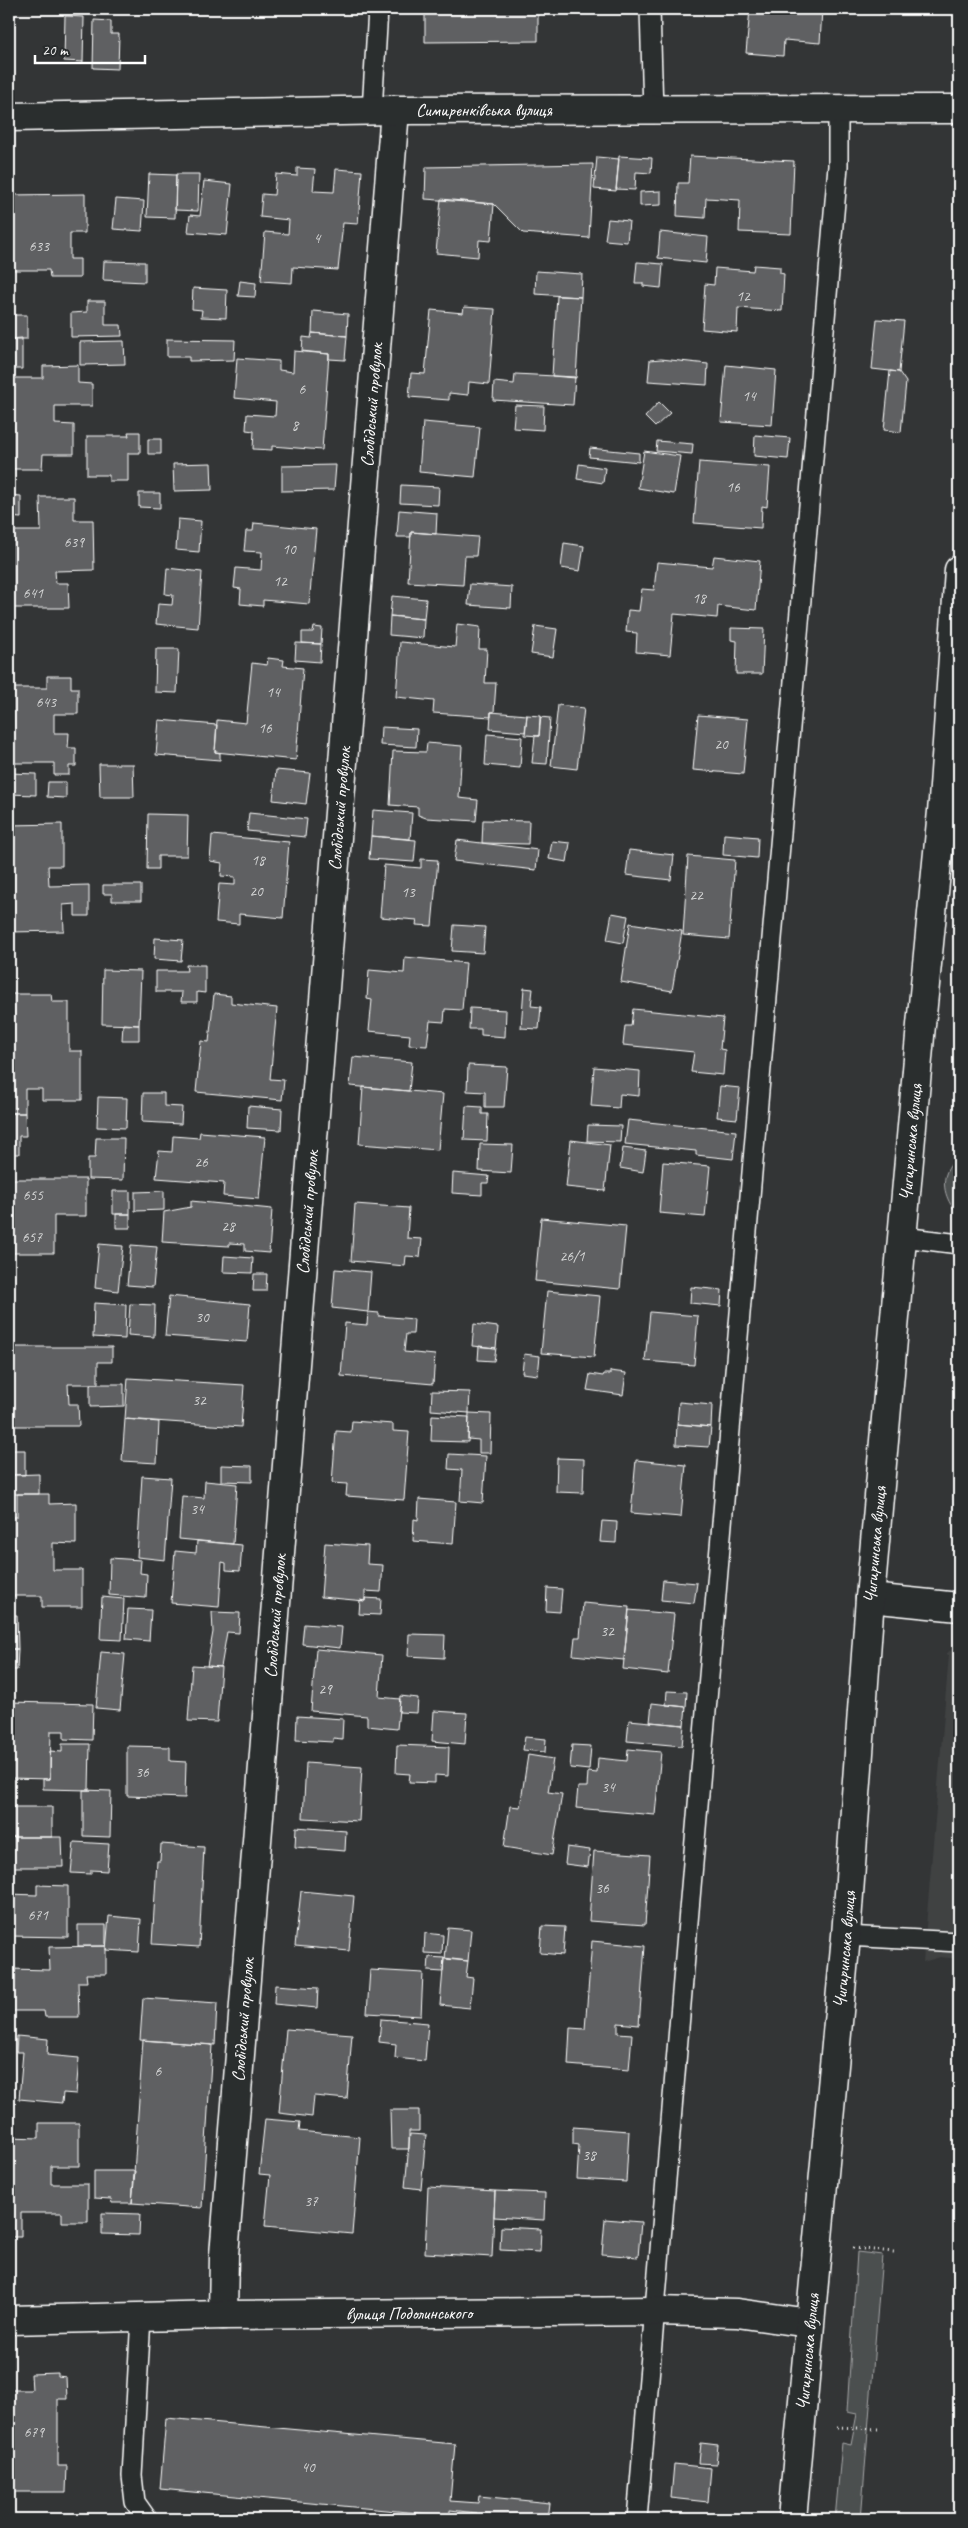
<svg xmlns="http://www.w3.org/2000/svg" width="968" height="2528" font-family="Caveat,sans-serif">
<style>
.built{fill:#404243}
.green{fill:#4c4f50;stroke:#a6a7a8}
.building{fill:#5f6162;stroke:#fff}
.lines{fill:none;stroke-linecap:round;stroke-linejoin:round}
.service-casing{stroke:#fff;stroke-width:22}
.minor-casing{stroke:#fff;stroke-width:31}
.tertiary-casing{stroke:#fff;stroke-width:31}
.secondary-casing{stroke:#fff;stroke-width:31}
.path{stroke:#fff;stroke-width:3;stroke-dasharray:1 4;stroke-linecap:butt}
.service{stroke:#2a2d2e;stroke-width:19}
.minor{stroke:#2a2d2e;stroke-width:28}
.tertiary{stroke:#2a2d2e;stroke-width:28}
.secondary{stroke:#2a2d2e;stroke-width:28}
.labels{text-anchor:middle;stroke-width:4;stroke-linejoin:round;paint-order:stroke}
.number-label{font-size:15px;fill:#d7d8d8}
.street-label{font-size:18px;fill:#fff;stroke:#2a2d2e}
</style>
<rect width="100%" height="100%" fill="#333536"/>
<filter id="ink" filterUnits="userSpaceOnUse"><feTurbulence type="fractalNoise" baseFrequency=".02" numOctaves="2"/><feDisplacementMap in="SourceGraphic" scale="10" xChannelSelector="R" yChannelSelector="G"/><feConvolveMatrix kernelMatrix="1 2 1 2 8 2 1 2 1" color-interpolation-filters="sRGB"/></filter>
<g filter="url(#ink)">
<path class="built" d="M959,1644V1959L940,1957L923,1962L949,1655L946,1654Z"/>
<path class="green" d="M959,1154V1214C949,1206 941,1188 946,1174C948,1167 955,1160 959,1154Z
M857,2252L882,2255L861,2519H835L842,2443L851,2445L857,2414L847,2412Z"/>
<path class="building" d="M123,9H181V14L123,13Z
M425,9H538V41L425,42Z
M750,9H822L820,43L784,40L783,56L746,53Z
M65,16L84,17L83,62L64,61Z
M94,20L111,21V34H119L118,69L93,68Z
M619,156L652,158L651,173L636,172L635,190L616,189Z
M690,156L794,161L791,234L739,232L740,200L706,198L705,218L677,216L678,183H688Z
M597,157L619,159L616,191L594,189Z
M593,164L589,238L523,233L494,204L425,199L426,167Z
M297,168L315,169L313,191L334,192L336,169L362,171L358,224L343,223L338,270L293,267L292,283L261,281L265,232L288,234L289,220L260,217L262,194L274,195L276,174L297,176Z
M149,174L176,175L175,218L147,217Z
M176,174H199L198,211L175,210Z
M204,181L232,184L227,235L188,232L190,215L200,216Z
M661,191V205L640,206V192Z
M85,194V233H70V259H80V278H50L49,270H9V195Z
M116,199L144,201L142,231L113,229Z
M441,199L494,204L491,241L479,240L478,257L436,253Z
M608,219L629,221L627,242L605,240Z
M660,232L708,237L706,263L658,258Z
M104,261L145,262V282L103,280Z
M637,262L663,264L661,288L643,286V283H635Z
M754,265L780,267V273L784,274L782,311L738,308L737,332L702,329L705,284L714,285L715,268L753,271Z
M536,271L582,274L581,297L535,294Z
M240,281L256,283L255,297L238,296Z
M193,288L227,290L226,318L201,317L202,310L192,309Z
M557,296L581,297L576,378L552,376Z
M87,301H105V325H121L122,336L71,337V313L87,312Z
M464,307L495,309L489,384L469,382L468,395L449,393V400L409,397L411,373L425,374L431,310L463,313Z
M313,311L348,314L347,336L312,333Z
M9,315H27V339H9Z
M877,319L904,321L899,372L872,369Z
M312,333L347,336L345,360L329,359V354L302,351L303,337L311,338Z
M22,338V369H9V339Z
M167,339L235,340L234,360L189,361V357H167Z
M124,341L125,364L80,365V342Z
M294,351L329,354L322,450L272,446V450L253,449L254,431L246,430L247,414L275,416L276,402L234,398L237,358L279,361V370L293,372Z
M661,359L708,364L707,385L648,381L650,360Z
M78,365V383L92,384V406H55V424L74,425V454H43L42,469H9V378H43V366Z
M726,365L776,370L772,425L721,422Z
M890,371L899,372L906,382L901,432L884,430Z
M515,374L575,377L573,405L493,400L494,382L514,384Z
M659,402L670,413L655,427L645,417Z
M515,405L544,406L543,430L513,428Z
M423,422L480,427L475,477L419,472Z
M128,432H140V453H128V481H109V475H87V436H129Z
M755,435L790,438L788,459L754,456Z
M148,439H161V454H148Z
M657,441L693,444L692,454L656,451Z
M590,448L639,453V462L589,457Z
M644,451L680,456L674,494L638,488Z
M699,462L770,467L767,507L762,506L761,528L694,523Z
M211,463L212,490L174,491L173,464Z
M579,464L605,468L603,483L577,479Z
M336,465L334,490L282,491V466Z
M401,485L439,487L438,505L400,503Z
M139,493H160V508L139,507Z
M9,495L21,496V518L9,517Z
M40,497H74V520H93L94,570L55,571L56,583H68L69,608H9V531H41Z
M399,510L437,513L436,534L411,532V537H397Z
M178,519L201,521L199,552L176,550Z
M254,523L316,529L309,604L263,600V606L240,604L241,589L234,588L236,568L261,570L262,552L244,551L246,531H253Z
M411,532L478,537L476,556H465L463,585L408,582Z
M564,543L584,546L580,571L561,568Z
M714,556L760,561L756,610L718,606L717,618L674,614L670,655L636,652L637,633L626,632L628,610L639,611L642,589L654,590L657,562L712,567Z
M167,568L202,572L198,628L156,624L158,604L172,605L173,595L165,594Z
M470,584L512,587L511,608L468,605Z
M392,596L426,599L424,619L390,616Z
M390,616L424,619L423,638L389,635Z
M457,624L480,627L479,649H487L485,683H496L494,712H491V717L433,713L434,701L396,697L400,642L455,647Z
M535,626L557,629L553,657L531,654Z
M314,627L322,628L321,644L302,643V632H313Z
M731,628L764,629L762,674H736L737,641L731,640Z
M296,643L321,644L320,662L295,660Z
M156,649H179L177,693L155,692Z
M268,658L284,660L283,666L303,668L296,760L215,752L217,720L246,723L252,663L267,665Z
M47,676H71V688H78V714H54V733H69L68,748H76V766H69V775H54V763H9V688H47Z
M558,705L584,708L577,769L551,766Z
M491,712L527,715L525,732L490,729Z
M527,715L541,716L539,736L525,735Z
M698,715L748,719L743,774L693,770Z
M540,717L550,718L547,764L532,763L535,736H539Z
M159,720L217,725L215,752L220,753V760L156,755Z
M381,727L417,729L416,747L380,745Z
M487,734L522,737L520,768L485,765Z
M427,743L462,746L459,798L478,800L476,821L426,818L418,815V807L390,805L393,751L426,752Z
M99,764H133L134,797H100Z
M276,770L310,773L306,804L273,800Z
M9,773L36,774V795L9,794Z
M48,782H66V798L47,797Z
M373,810L412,813L410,839L371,836Z
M249,813L307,819L305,837L247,831Z
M148,814L188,815L187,856H158V869H147Z
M483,820L529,821L528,844L482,843Z
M62,824V866H48L49,886L89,885V916H75V904L63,905L64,931L9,932V825Z
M724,834L758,837L757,858L723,855Z
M212,835L289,842L283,918L239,914V924L216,922L219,884L235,885V877L221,876L222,863L210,861Z
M371,836L416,840L414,862L369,859Z
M457,840L538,850L536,870L454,861Z
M552,841L570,843L567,862L549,859Z
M629,850L674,855L671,880L626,875Z
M688,856L735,860L729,939L683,935Z
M421,859L438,860L432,926L416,925L417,920L380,917L384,865L421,868Z
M103,885H141V901H112V894H103Z
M612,913L628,916L623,943L607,940Z
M630,923L682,931L672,991L621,982Z
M454,925L485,927L483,953L452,951Z
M155,938L183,940L181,961L154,959Z
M405,957L466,963L462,1010L445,1009L444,1022L430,1021L427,1046L409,1045L410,1035L369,1031L372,1000L367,999L369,970L404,973Z
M186,965H205V993L197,992V1002H181L182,992H156V971H187Z
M103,970L141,971L139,1025L102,1024Z
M524,988L533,989L531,1006L541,1007L539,1029L521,1028Z
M9,994H51L52,1002H69V1051H82V1100H42V1089H25V1113H9Z
M214,994L231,996V1003L277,1008L270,1079L284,1080L282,1100L196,1092L201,1041L209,1042Z
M470,1008L506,1010L505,1037L481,1035V1029H469Z
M633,1009L723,1018L720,1049L725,1050L723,1075L691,1072L694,1052L623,1045L625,1026H631Z
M123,1024L139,1025V1040H122Z
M353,1057L412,1062L409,1091L350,1086Z
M468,1065L507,1067L504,1107H485V1092L467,1091Z
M594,1067L640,1071L639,1096L620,1094L619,1108L591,1106Z
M720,1086L740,1088L737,1119L717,1117Z
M363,1087L443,1094L438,1150L359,1144Z
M143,1093H164V1106L182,1107L181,1124L142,1122Z
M98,1097L127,1098L126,1128L97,1127Z
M248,1106L282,1109L281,1130L247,1128Z
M466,1106L482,1107V1114H488L487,1141L464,1140Z
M9,1113H25L26,1136H19V1154H9Z
M628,1120L736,1131L733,1159L696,1155V1151L625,1144Z
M588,1125L621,1126L620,1142L587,1141Z
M200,1132L265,1137L259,1199L223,1196L224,1183L156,1178L159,1151L172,1152L173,1136L199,1138Z
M96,1138H124L123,1180L88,1179V1158H95Z
M571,1140L610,1145L605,1191L566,1187Z
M480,1144L513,1145L511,1173L479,1171Z
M623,1148L646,1151L643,1172L620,1168Z
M663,1162L710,1166L705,1217L659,1213Z
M453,1173L489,1176L488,1183H482V1195L452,1193Z
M9,1179H86V1216H54V1253H9Z
M113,1191H130V1214H113Z
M164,1191V1210L135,1211V1192Z
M191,1201L272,1209L269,1253L245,1251V1244L229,1243V1246L162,1242L164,1212L191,1207Z
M355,1204L409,1208L407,1238L422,1239L420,1257L406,1256L405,1266L351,1261Z
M116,1214H130V1228H116Z
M541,1218L626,1226L620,1289L535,1281Z
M99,1244L123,1246L118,1291L95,1288Z
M131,1245L157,1247L153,1287L127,1285Z
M224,1256L253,1258L252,1273L223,1272Z
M335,1269L371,1272L368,1312L332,1308Z
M254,1274H267L266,1291H253Z
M9,1278H11V1294H9Z
M691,1287L722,1290L721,1306L690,1303Z
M547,1291L600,1296L594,1357L541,1353Z
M169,1296L250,1304L247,1342L165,1336Z
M94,1303L126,1305L125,1339L93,1337Z
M130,1304L155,1305L154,1337L128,1335Z
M368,1312L379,1313V1316L414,1319L413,1334H406L404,1352L435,1355L433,1384L341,1376L345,1323L367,1325Z
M650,1312L698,1316L694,1365L645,1361Z
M474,1324L498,1327L496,1348L472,1346Z
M479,1346L496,1348L494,1361L478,1360Z
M9,1347H112V1362H98V1384H68L69,1404H78L79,1426H9Z
M524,1354L540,1356L538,1375L522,1373Z
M610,1371L626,1373L623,1395L587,1390L590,1374L603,1376L604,1374H610Z
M128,1378L244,1385L241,1427L125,1419Z
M90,1384H124V1406L90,1407Z
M432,1391L470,1392L469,1413L431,1410Z
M679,1402L712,1405L711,1427L677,1424Z
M469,1413L491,1414L490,1453H479V1440L468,1439Z
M432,1415L469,1417L468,1442L431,1441Z
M125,1419L159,1422L157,1463L122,1461Z
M352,1421L393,1424V1431L409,1432L404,1500L346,1496L347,1484L332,1483L336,1431L351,1432Z
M677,1424L711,1427L709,1447L676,1445Z
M9,1450H25V1475H9Z
M449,1454L486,1456L483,1503L460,1501L462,1470L448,1469Z
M557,1458L584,1459L583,1493L556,1492Z
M636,1460L686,1465L681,1517L631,1513Z
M221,1465L252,1466V1482L221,1481Z
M39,1474V1494H9V1475Z
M142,1476L171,1478L165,1560L137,1557Z
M205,1481L237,1484L233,1544L179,1539L182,1496L204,1498Z
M17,1494H49V1504L76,1503V1544L53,1543V1570H82V1607H42V1596H9V1517H17Z
M419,1499L456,1502L453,1544L413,1541L414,1519L418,1520Z
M602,1521L617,1522L616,1543L600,1542Z
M197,1541L242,1545L240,1571L226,1570V1563L222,1562L219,1607L171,1603L175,1551L196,1553Z
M325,1543L368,1546L367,1564L383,1565L381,1592L365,1591V1601L321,1597Z
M110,1558L141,1560L140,1573L147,1574L146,1598L109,1595Z
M663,1580L697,1583L694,1603L661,1600Z
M547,1588L562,1589L560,1612L546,1611Z
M102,1597L124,1599L122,1640L100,1639Z
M365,1598L381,1599L380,1615L359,1614L360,1600L365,1601Z
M583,1603L629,1607L624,1660L573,1655L575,1637H580Z
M128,1609L151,1610L149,1641L126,1639Z
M629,1610L674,1614L668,1674L623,1669Z
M212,1612L240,1613L239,1633L227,1632L221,1667L207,1666L213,1632Z
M9,1615H17L18,1649H9Z
M304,1624L342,1627L340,1648L302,1644Z
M409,1634L445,1635L444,1658L408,1656Z
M9,1649H18L17,1670H9Z
M316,1649L382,1655L379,1697L400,1699L397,1729L367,1726V1716L311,1711Z
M101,1652L125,1654L120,1710L96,1708Z
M192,1665L221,1667L217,1722L188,1721Z
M667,1691L687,1692L686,1707L666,1705Z
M400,1696L418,1698L417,1713L399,1712Z
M9,1702L93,1704L92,1740L64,1739V1731H51L50,1779L9,1778Z
M652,1703L686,1707L684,1725L650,1722Z
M434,1711L467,1713L465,1744L432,1741Z
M297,1716L343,1719L342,1739L333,1738V1742L296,1740Z
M629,1720L684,1725L682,1746L627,1741Z
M525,1737L546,1739L545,1752L523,1750Z
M62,1744H90L89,1790L43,1789V1779H50V1751L62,1752Z
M397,1745L449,1747L448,1776L435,1775V1783L409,1782L410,1774L396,1773Z
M572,1745L591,1746L589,1770L570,1768Z
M127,1746L170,1747V1761L186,1762L185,1798L127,1796Z
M628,1749L661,1752L655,1815L576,1808L578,1787H587L588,1772L597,1773L598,1758L627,1761Z
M528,1755L553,1759L548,1792L562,1794L552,1855L504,1847L510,1806L520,1807Z
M306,1763L362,1767L359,1821L303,1818Z
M83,1790L111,1791L110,1837L83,1836Z
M9,1807H52V1837H9Z
M296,1827L346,1831L345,1851L295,1847Z
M9,1837H62L63,1867H9Z
M74,1842L109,1844L107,1871L91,1870V1874L71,1873Z
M161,1844L204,1847L199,1947L152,1944L157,1861H160Z
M567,1847L590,1850L588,1867L565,1864Z
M594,1851L650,1855L645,1925L589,1921Z
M37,1885L68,1886V1937L9,1936V1894L37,1895Z
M301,1891L354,1896L349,1951L295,1946Z
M109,1916L141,1919L139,1952L106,1950Z
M78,1925H106V1946H78Z
M542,1926L565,1927L563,1955L540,1953Z
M448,1928L471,1930L468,1961L445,1959Z
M425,1933L443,1935L442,1954L424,1953Z
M592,1941L645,1946L639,2025L618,2023V2033L632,2034L629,2070L568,2065L570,2028L585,2029Z
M106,1946V1974H86L87,1982H78L79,2017H45L44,2011H9V1969L50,1970L49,1947Z
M429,1957L444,1958L443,1972L428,1971Z
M444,1958L468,1961L466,1977L473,1978L470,2008L440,2005Z
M370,1970L423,1973L421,2016L367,2013Z
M275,1985L318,1988L317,2008L274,2004Z
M143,1998L217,2003L215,2045L140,2040Z
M381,2019L428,2023L425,2061L395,2058L396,2044L379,2042Z
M286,2029L352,2034L347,2099L314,2096L312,2117L279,2113Z
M17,2036L48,2039L47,2055L79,2058L76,2094L63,2093L62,2103L19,2099L23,2052H16Z
M143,2040L212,2045L202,2208L132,2203Z
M390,2110H419V2131H409V2149H391Z
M265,2119L300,2122L299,2131L360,2137L352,2234L265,2226L270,2175L259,2174Z
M39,2123H79V2166H51V2184H88V2222H62V2213H21V2237H9V2137L39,2138Z
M573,2127L629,2131L626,2182L577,2179L579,2145L573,2144Z
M410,2134L426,2135L421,2189L405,2187Z
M94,2171H135L132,2203H112L111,2199L94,2198Z
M428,2187L495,2191L492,2257L425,2253Z
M495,2191L545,2193L544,2220L494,2217Z
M102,2213L140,2214L139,2235L102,2234Z
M605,2219L641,2222L638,2257L602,2254Z
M501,2227L541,2229L540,2252L500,2250Z
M58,2373V2376L66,2377L67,2399H58V2466H67L66,2492H10V2390H32L31,2374Z
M166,2418L455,2444L450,2501L478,2503L479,2496L550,2503L548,2519H476V2513L450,2510V2516L160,2489Z
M701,2443L718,2445L716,2464L699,2463Z
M674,2464L711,2468L708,2502L671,2498Z"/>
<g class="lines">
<g class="service-casing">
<path id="service" d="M650,9L653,111
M372,111L378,9
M903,1237L959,1244
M846,1936L959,1942
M141,2317L132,2476L135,2502L147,2519
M637,2519L838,166V108"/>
</g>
<g class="minor-casing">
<g id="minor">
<path d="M870,1598L959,1607"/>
<path id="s1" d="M223,2315L224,2255L395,110"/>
<path id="s2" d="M9,2320L223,2315L655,2311L737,2313L809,2323"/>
</g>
</g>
<g class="tertiary-casing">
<g id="tertiary">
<path id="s3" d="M9,117L395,110L959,109"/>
</g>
</g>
<g class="secondary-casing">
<g id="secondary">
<path id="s4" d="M792,2519L846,1936L870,1598L921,1025L943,801L959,570"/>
</g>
</g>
<path class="path" d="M956,1454L959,1457
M853,2248L894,2252
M837,2427L878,2429"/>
<use href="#service" class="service"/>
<use href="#minor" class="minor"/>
<use href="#tertiary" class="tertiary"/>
<use href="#secondary" class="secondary"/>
</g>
</g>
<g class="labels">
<g class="number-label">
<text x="317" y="243">4</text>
<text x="39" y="251">633</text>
<text x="743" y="301">12</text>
<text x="302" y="394">6</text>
<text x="749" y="401">14</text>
<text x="295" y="430">8</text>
<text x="733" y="492">16</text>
<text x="74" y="547">639</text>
<text x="289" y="554">10</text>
<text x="280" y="586">12</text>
<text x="33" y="598">641</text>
<text x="699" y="603">18</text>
<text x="273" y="697">14</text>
<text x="46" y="707">643</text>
<text x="265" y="733">16</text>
<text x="721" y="749">20</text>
<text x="258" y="865">18</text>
<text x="256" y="896">20</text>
<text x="408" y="897">13</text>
<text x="696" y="900">22</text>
<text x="201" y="1167">26</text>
<text x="33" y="1200">655</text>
<text x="228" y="1231">28</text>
<text x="32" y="1242">657</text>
<text x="572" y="1261">26/1</text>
<text x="202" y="1322">30</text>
<text x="199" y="1405">32</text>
<text x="197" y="1514">34</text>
<text x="607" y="1636">32</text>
<text x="325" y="1694">29</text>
<text x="142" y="1777">36</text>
<text x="608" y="1792">34</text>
<text x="602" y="1893">36</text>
<text x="38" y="1920">671</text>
<text x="158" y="2076">6</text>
<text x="589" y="2160">38</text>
<text x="311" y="2206">37</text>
<text x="34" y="2437">679</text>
<text x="308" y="2472">40</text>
</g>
<g class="street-label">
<text dy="6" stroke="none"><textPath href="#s3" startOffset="475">Симиренківська вулиця</textPath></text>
<text dy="6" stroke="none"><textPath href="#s1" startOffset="1916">Слобідський провулок</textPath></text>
<text dy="6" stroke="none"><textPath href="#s1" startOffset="1511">Слобідський провулок</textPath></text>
<text dy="6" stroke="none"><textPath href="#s4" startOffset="1382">Чигиринська вулиця</textPath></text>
<text dy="6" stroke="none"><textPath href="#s1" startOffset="1106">Слобідський провулок</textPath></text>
<text dy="6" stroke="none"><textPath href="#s4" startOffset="978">Чигиринська вулиця</textPath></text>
<text dy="6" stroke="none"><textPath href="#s1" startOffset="701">Слобідський провулок</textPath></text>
<text dy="6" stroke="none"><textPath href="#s4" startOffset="572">Чигиринська вулиця</textPath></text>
<text dy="6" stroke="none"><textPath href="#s1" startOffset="296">Слобідський провулок</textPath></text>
<text dy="6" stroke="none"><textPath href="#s2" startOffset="400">вулиця Подолинського</textPath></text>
<text dy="6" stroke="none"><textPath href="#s4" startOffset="168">Чигиринська вулиця</textPath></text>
</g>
</g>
<rect width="968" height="2528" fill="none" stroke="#2a2d2e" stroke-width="30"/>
<rect x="15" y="15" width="938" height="2498" fill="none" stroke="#fff" stroke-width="2" filter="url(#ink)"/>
<path d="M35 55v8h110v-8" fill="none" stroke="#ffffff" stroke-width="2.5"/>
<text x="42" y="55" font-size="15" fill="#ffffff" stroke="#2a2d2e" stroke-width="4" paint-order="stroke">20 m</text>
</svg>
